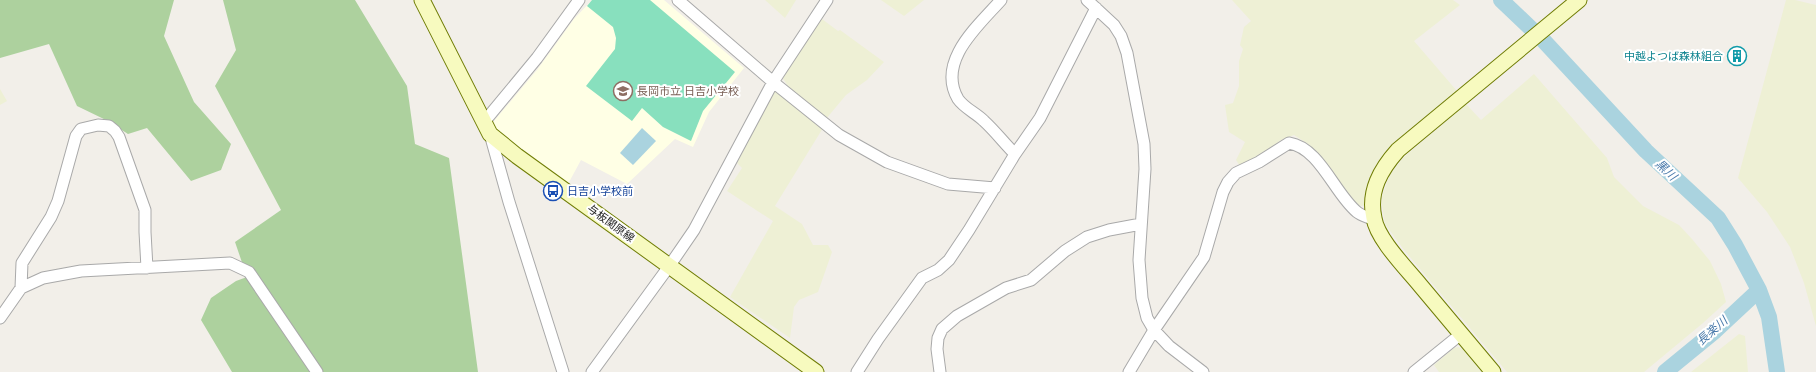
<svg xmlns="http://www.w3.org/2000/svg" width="1816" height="372" font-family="Montserrat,'Noto Sans JP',sans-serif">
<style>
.education{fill:#ffffe5}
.farmland{fill:#eef0d5}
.forest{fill:#add19e}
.pitch{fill:#88e0be}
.water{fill:#aad3df}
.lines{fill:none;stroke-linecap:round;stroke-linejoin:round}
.river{stroke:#aad3df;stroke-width:16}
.street-casing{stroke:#a9a9a9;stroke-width:13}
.secondary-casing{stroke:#707d05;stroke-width:17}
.street{stroke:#fff;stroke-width:11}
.secondary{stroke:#f7fabf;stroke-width:15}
.labels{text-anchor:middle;stroke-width:4;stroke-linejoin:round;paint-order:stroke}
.culture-label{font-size:11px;fill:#0d838f;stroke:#fff;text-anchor:end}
.education-label{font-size:11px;fill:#785e54;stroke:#fff;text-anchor:start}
.transit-label{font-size:11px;fill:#164399;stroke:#fff;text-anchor:start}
.street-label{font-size:11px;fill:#222;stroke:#fff}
.water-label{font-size:12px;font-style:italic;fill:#4a7aab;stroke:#fff}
</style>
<rect width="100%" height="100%" fill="#f2efe9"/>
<path class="education" d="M592,0H664L744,68L709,112L693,147L675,139L627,184L581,160L568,184L494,128V121L537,70L574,19Z"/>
<path class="farmland" d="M765,0H796L785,18Z
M881,0H924L904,16Z
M1232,0H1453L1460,5L1414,41L1457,91L1433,110L1383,156L1374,168L1369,181L1365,196L1366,205L1362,206L1357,205L1308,144L1294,135L1281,140L1265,152L1240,166L1236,160L1245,142L1229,132L1225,105L1233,103L1239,86V61L1243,49L1240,45L1244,27L1251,21Z
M1786,0H1795L1816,5V326L1804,283L1790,247L1767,212L1738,178Z
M822,19L838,31L840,30L884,62L867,80L846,95L826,119L790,89L782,77Z
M1534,74L1607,158L1614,177L1643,206L1679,225L1692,239L1710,261L1721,284L1726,302L1703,323L1644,372H1507L1404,250L1385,224L1381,199L1390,174L1404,157L1466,104L1481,120Z
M0,89L7,101L0,105Z
M773,91H777L823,128L775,206L802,224L813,245H828L832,252L818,292L799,300L794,307L790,338L730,297L773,221L727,191L742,168L737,163Z
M1739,334L1745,336L1748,372H1691Z
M1458,347L1466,350L1484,372H1439L1434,365L1454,348Z"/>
<path class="forest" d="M0,0H174L164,36L194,102L231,144L221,170L191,181L147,128L128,134L108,121L77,106L49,44L0,58Z
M223,0H355L407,86L415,144L449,158L478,372H232L201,320L211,298L236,281L247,277L235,242L281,210L215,86L236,50Z"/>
<path class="pitch" d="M592,0H650L735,72L703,111L691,141L663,127L642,108L632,121L586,86L615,49L616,38L613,27L587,6Z"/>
<path class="water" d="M642,128L656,141L633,165L620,153Z"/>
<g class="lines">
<path class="river" d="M1501,0L1543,40L1646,151L1718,218L1735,245L1759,290L1769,317L1777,372
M1665,372L1715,331L1759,290"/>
<g class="street-casing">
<path id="street" d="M678,0L773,82L839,135L887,162L948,184L995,188
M1001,0C979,25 936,61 958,99C964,108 976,113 984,121C995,131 1004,143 1015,154
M1087,0L1114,25L1121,36L1127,53L1144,144L1145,169L1139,260L1142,298L1147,318L1154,330L1169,346L1203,372
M484,122L537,58L579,0
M490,134L509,202L563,372
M21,288L22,263L51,217L58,201L76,136L81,129L98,125L109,126L115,131L119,137L145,210V232L147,268
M0,318L21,288L43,278L81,271L230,263L249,272L317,372
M592,372L670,265L694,230L773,82L827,0
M857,372L878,339L922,278L938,270L949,260L969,230L1015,154L1040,118L1096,8
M940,372L937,349L938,338L942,329L957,316L1006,288L1031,280L1065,251L1087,237L1109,230L1141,224
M1129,372L1154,330L1204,257L1223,192L1228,182L1236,173L1259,162L1289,143C1320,148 1334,193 1357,212C1362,216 1368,217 1374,220
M1414,372L1461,334"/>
</g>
<g class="secondary-casing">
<path id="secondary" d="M422,0L490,134L517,156L816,372
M1493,372C1469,343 1444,314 1420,285C1407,269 1377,239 1374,218C1368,191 1381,169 1398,150L1579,0"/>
</g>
<use href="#street" class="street"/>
<use href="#secondary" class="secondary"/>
</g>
<defs>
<g id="building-ring" transform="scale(1)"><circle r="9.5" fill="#fff" stroke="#0f9aa8" stroke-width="1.5"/><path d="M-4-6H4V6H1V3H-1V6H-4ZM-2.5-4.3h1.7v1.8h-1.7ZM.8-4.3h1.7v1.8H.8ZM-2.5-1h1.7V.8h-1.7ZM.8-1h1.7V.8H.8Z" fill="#0f9aa8"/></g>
<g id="school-ring" transform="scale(1)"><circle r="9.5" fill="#fff" stroke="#8d6e63" stroke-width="1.5"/><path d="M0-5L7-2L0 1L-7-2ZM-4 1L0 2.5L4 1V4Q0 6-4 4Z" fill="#8d6e63"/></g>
<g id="bus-ring" transform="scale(1)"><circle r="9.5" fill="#fff" stroke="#1a4fb4" stroke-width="1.5"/><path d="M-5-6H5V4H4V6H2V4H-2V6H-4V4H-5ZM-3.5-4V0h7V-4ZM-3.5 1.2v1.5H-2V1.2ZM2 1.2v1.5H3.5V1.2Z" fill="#1a4fb4"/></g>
</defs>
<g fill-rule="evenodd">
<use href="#building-ring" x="1737" y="56"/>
<use href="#school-ring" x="623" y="91"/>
<use href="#bus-ring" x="553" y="191"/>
</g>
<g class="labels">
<g class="culture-label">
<text x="1723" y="60">中越よつば森林組合</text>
</g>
<g class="education-label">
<text x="637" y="95">長岡市立 日吉小学校</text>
</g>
<g class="transit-label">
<text x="567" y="195">日吉小学校前</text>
</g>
<g class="street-label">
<text transform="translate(611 223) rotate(36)" y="4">与板関原線</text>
</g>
<g class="water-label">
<text transform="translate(1666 170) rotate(43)" y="4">黒川</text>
<text transform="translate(1712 331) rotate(-41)" y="4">長楽川</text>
</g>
</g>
</svg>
